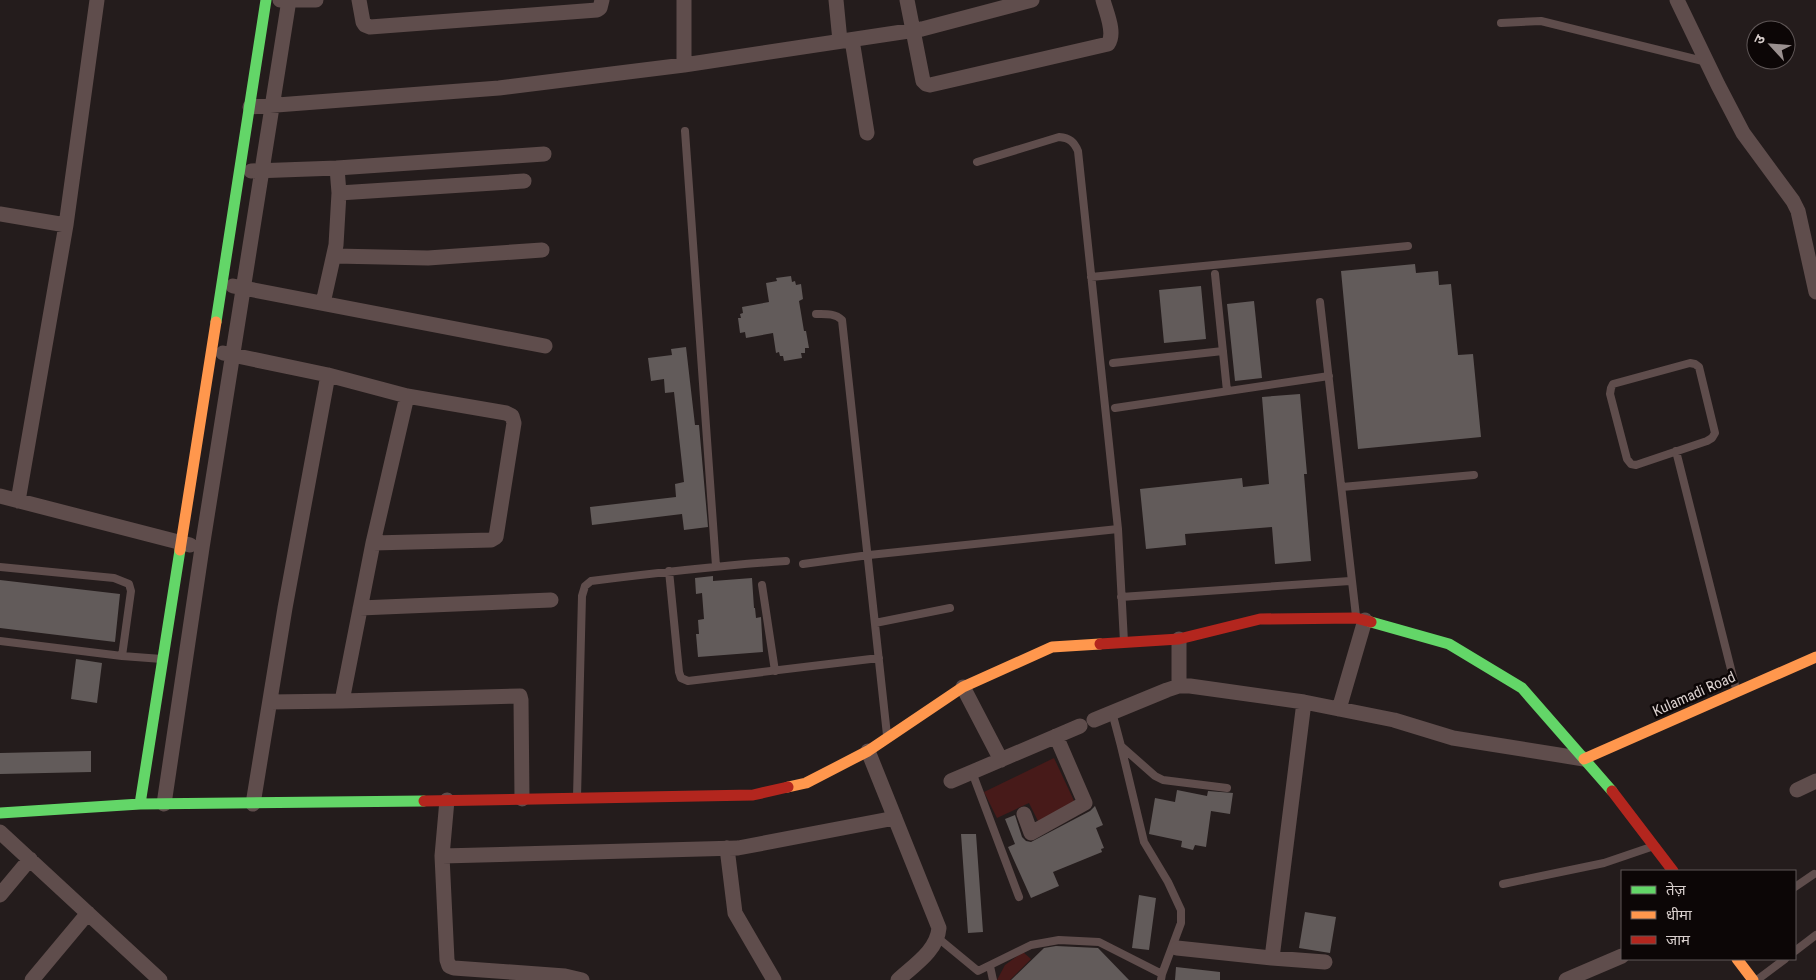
<svg xmlns="http://www.w3.org/2000/svg" width="1816" height="980" font-family="'Roboto Condensed','Noto Sans Devanagari',sans-serif">
<style>
.green{fill:#471a19}
.building{fill:#625b5a}
.lines{fill:none;stroke-linecap:round;stroke-linejoin:round}
.lane{stroke:#5f4d4c;stroke-width:8}
.street{stroke:#5f4d4c;stroke-width:15}
.fast{stroke:#63d668;stroke-width:11}
.slow{stroke:#ff974d;stroke-width:11}
.jam{stroke:#b3261e;stroke-width:11}
.labels{text-anchor:middle;stroke-width:5;stroke-linejoin:round;paint-order:stroke}
.street-label{font-size:15px;fill:#d9cfcd;stroke:#0c0606}
</style>
<rect width="100%" height="100%" fill="#241c1c"/>
<path class="green" d="M1054,758L1076,805L1039,823L1029,803L997,818L984,792Z
M1023,952L1031,959L1010,980H997L1005,965Z"/>
<path class="building" d="M1415,264L1416,273L1438,271L1439,285L1451,284L1458,355L1473,354L1481,437L1358,449L1341,271Z
M791,276L792,282L795,281L796,285L801,284L803,299L799,301L804,331H806L809,348H805V353H801L802,358L784,361L783,356H780L779,352L776,353L773,333L746,338L745,332L740,333L738,318H741L740,314L743,313L742,307L769,302L766,283L777,281L776,278Z
M1201,286L1206,339L1164,343L1159,290Z
M1254,301L1262,378L1235,381L1227,304Z
M686,347L695,425H699L708,527L684,530L682,514L592,525L590,507L676,497L675,484L684,482L674,392L665,393L664,379L651,381L648,358L672,355L671,349Z
M1300,394L1307,474H1304L1311,561L1275,564L1272,527L1185,534L1186,545L1146,549L1140,489L1242,478L1243,487L1269,484L1262,397Z
M713,576V581L752,578L754,608H755L756,618L761,617L763,652L698,657L696,634H699L698,620L704,619L702,593L696,594L695,578Z
M0,580L120,594L115,642L0,628Z
M76,659L102,663L97,703L71,699Z
M91,751V772L0,774V753Z
M1177,790L1207,796L1208,791L1233,793L1230,814L1211,811L1206,847L1195,845L1193,850L1181,847L1182,841L1149,834L1155,798L1175,802Z
M1095,806L1103,825L1096,828L1104,848L1101,849L1102,852L1053,872L1059,886L1031,898L1008,847L1015,844L1005,819L1015,815L1022,837L1026,841L1031,842L1090,811Z
M961,834H976L983,932L968,933Z
M1139,895L1156,898L1149,950L1132,948Z
M1305,912L1336,917L1330,953L1299,948Z
M1056,946L1098,948L1129,980H1011L1044,948Z
M1176,967L1220,972V980H1175Z"/>
<g class="lines">
<path class="lane" d="M1501,23L1541,21L1707,62
M685,131L716,566
M977,162L1059,137C1070,138 1074,142 1078,151L1118,529L1124,642
M1215,274L1227,391
M1091,277L1408,246
M1320,302L1356,616
M816,314C825,314 835,313 842,320L887,735
M1113,363L1223,351
M1690,363L1695,364L1699,367L1715,433L1712,438L1707,441L1636,465L1631,464L1627,459L1610,394L1611,388L1613,384Z
M1115,408L1329,376
M1676,451L1736,689
M1342,487L1474,475
M803,564L869,555L1118,529
M0,567L114,578L129,584L131,591L122,656
M669,571L679,672L681,678L688,681L879,658
M762,585L775,671
M1121,597L1350,581
M875,623L950,608
M0,641L122,656L162,659
M1112,712L1121,746L1155,776L1163,780L1227,788
M1121,746L1144,842L1168,882L1181,910V923L1162,974
M972,772L1019,897
M577,797L582,596L585,586L591,581C656,573 721,565 786,561
M1503,884L1604,863L1651,847
M1795,887L1814,874
M938,938L978,971L1031,945L1059,940L1099,942L1162,974L1161,980
M1795,951L1816,935
M990,966L993,980
M1757,980L1785,959"/>
<path class="street" d="M280,0H316
M359,0L363,22L365,25L370,27L597,10L600,8L602,0
M684,0V65
M836,0L840,41
M907,0L923,81L926,84L930,85L1108,44C1116,33 1106,12 1103,0
M1677,0L1718,85L1743,133L1793,201L1798,211L1816,292
M852,40L867,133
M250,107L499,88L684,65L922,29L1032,0
M251,171L337,168L544,154
M339,193L524,181
M0,214L66,225
M335,256L428,258L542,250
M233,286L545,346
M323,303L336,245L339,193L337,168
M223,353L328,375L407,396L506,413L512,416L514,423L496,537L491,540L373,543
M0,496L190,545
M18,501L66,225L97,0
M360,608L551,600
M1179,639V686
M963,687L1001,760
M342,701L373,543L407,396
M270,702L342,701L520,696L521,700L522,799
M1339,709L1365,620
M1094,720L1167,690L1179,686H1190L1304,702L1394,720L1453,738L1584,759
M868,751L939,928C937,951 914,965 898,980
M951,781L1080,726
M1797,790L1816,781
M447,800L442,856L447,960L449,966L454,968L565,976L582,980
M164,804L202,548L289,0
M253,804L285,608L328,375
M1024,814L1031,833L1085,803L1056,736
M0,832L160,980
M727,848L735,913L774,980
M442,856L738,848L895,818
M0,895L30,859
M1177,948L1272,958L1304,702
M1272,958L1325,962
M32,980L88,913
M1566,980L1622,956"/>
<path class="fast" d="M216,322L266,0
M1371,622L1449,644L1522,688L1612,791
M140,804L180,550
M0,813L140,804L424,801"/>
<path class="slow" d="M180,550L216,322
M1584,759L1816,657
M788,787L806,783L868,751L963,687L1052,647L1100,644
M1737,959L1753,980"/>
<path class="jam" d="M1100,644L1179,639L1260,619L1356,618L1371,622
M1612,791L1673,871
M424,801L753,795L788,787"/>
</g>
<g class="labels">
<g class="street-label">
<text transform="translate(1694 694) rotate(-24)" y="5">Kulamadi Road</text>
</g>
</g>
<rect x="1621" y="870" width="175" height="90" fill="#0c0606" stroke="#5e5656"/>
<rect x="1631" y="886" width="25" height="8" fill="#63d668" stroke="#5e5656"/>
<text x="1666" y="895" font-size="15" fill="#d9cfcd">तेज़</text>
<rect x="1631" y="911" width="25" height="8" fill="#ff974d" stroke="#5e5656"/>
<text x="1666" y="920" font-size="15" fill="#d9cfcd">धीमा</text>
<rect x="1631" y="936" width="25" height="8" fill="#b3261e" stroke="#5e5656"/>
<text x="1666" y="945" font-size="15" fill="#d9cfcd">जाम</text>
<g transform="translate(1771 45) rotate(296)"><circle r="24" fill="#0c0606" stroke="#5e5656"/>
<path d="M0-4L9 19L0 12L-9 19Z" fill="#9a908f"/>
<text y="-8" font-size="14" font-weight="bold" text-anchor="middle" fill="#d9cfcd">उ</text>
</g>
</svg>
